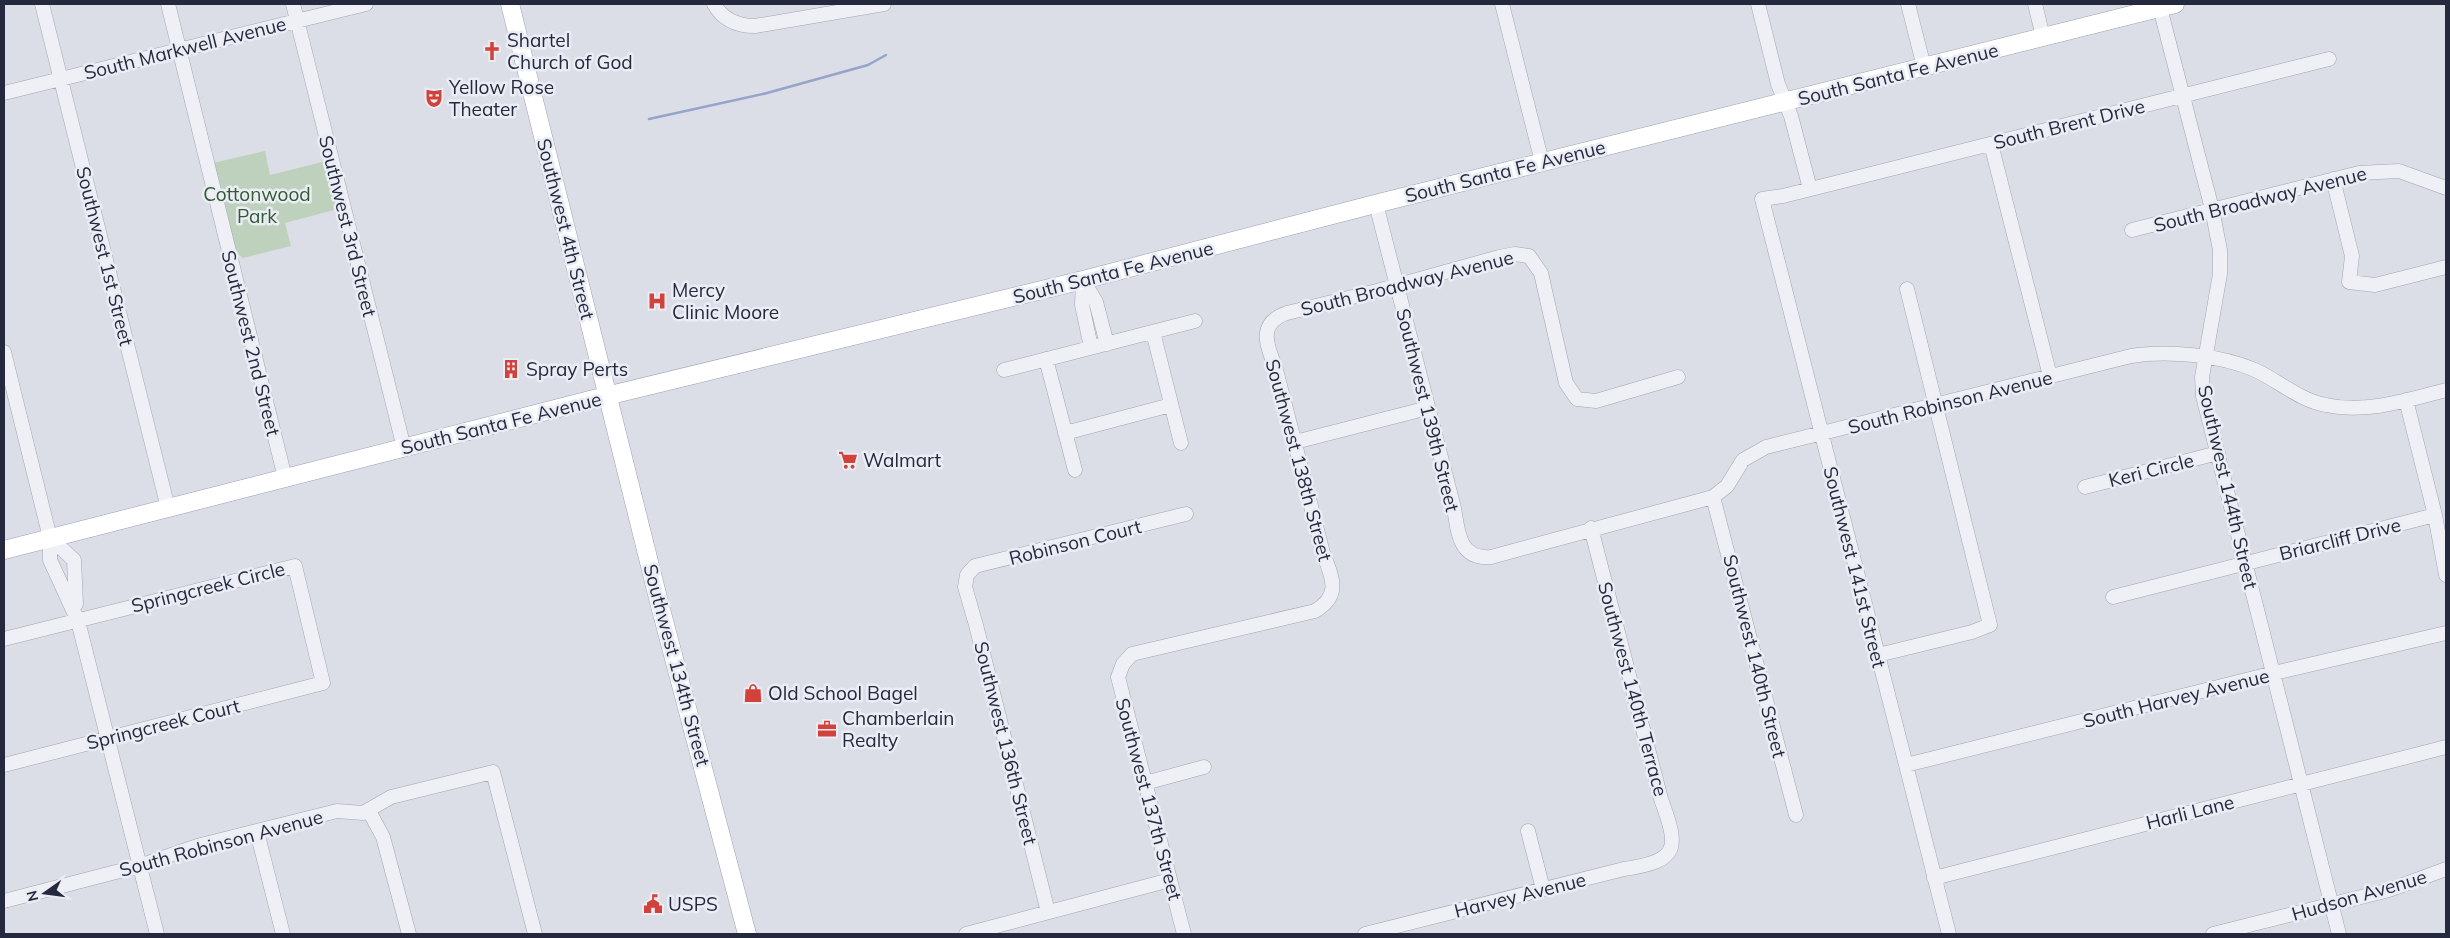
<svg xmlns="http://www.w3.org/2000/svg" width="2450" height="938" font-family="Mulish,sans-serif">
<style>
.green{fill:#bed1bd}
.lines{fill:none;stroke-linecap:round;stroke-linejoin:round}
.stream{stroke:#95a4c9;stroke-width:2.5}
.minor-casing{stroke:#a1a4b1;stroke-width:15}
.major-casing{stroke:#9ba0b3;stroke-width:19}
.minor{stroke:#eff0f5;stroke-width:14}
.major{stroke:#fff;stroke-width:18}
.labels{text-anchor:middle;stroke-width:5;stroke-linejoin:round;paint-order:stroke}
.poi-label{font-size:19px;fill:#25293e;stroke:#ebedf5;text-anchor:start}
.street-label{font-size:19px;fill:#25293e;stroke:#ebedf5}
.park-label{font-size:19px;fill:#325a33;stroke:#ebedf5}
</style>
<rect width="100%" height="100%" fill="#dcdee7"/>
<path class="green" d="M265,151L270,175L326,161L338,209L285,223L291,246L243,258L235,252L213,163Z"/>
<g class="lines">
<path class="stream" d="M649,119L767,93L868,65L886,55"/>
<g class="minor-casing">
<path id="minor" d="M42,4L168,508
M168,4L285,478
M293,4L404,448
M714,4C723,20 737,26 755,26L884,4
M1502,4L1542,162
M1758,4L1778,84L1791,116L1810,189
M1908,4L1924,67
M2035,4L2043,37
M2159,4L2212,209L2220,250V274L2202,377L2203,396L2339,934
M4,93L366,4
M1991,144L2050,376
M2333,179L2352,256L2349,282L2375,285L2446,267
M1376,204L1454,508C1458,532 1459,560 1491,557L1713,497L1727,486L1743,460L1766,447L2131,356C2167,350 2221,355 2255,370C2279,381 2299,400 2326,405C2366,414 2408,400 2446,390
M2132,230L2359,173L2399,171L2446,188
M1083,280L1096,302L1107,344
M1083,280L1082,305L1091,347
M1153,332L1181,443
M4,352L50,538V560L78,621L157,934
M1046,359L1075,470
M1004,370L1195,321
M2406,400L2435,515L2446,575
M1065,433L1171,405
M1295,442L1428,408
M2085,487L2218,453
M1713,497L1796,815
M50,538L74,560L76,604
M2113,597L2435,515
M4,639L295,566L323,683L4,765
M1878,655L1972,632L1990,625L1907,289
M1906,765L2274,673L2446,633
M1145,783L1204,767
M369,811L383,837L409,934
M1528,831L1543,889
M257,832L283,934
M1934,878L2446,747
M4,901L139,866L197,846L337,811L363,813L391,797L493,772L535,934
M1048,912L976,625L965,587L967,575L975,566L1186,514
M966,934L1170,880
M1184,934L1118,677L1123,664L1132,654L1315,611C1342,595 1332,577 1323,553L1275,366C1266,344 1258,323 1287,313L1377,291L1499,257L1515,254L1529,256L1541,273L1566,383L1577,399L1596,401L1678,377
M1365,934L1624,869C1680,861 1679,848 1661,799L1591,528
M1949,934L1762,199L1783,196L2329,59
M2213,934L2389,890L2446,869"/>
</g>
<g class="major-casing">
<path id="major" d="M510,4L659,602L747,934
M4,550L590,400L1083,280L1371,205L2175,4"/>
</g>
<use href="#minor" class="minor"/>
<use href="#major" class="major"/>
</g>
<defs>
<g id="church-bare" transform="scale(1.5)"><path d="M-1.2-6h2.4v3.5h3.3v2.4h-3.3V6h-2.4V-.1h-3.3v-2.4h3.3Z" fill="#d3423a" stroke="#ebedf5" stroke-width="2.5" paint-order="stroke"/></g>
<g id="theatre-bare" transform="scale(1.5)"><path d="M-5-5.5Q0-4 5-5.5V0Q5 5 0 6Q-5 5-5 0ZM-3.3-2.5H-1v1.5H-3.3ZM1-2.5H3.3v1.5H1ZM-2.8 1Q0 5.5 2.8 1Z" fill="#d3423a" stroke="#ebedf5" stroke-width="2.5" paint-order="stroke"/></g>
<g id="hospital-bare" transform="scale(1.5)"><path d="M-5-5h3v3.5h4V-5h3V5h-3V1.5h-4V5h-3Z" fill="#d3423a" stroke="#ebedf5" stroke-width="2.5" paint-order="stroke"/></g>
<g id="building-bare" transform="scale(1.5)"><path d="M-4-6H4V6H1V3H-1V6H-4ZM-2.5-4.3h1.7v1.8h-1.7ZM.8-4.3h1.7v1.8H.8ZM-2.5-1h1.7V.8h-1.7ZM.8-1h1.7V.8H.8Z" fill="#d3423a" stroke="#ebedf5" stroke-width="2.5" paint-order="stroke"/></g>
<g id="supermarket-bare" transform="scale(1.5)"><path d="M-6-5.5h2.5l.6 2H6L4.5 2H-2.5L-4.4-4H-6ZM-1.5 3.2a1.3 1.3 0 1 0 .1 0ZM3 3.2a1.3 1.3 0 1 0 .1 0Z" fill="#d3423a" stroke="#ebedf5" stroke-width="2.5" paint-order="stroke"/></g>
<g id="shop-bare" transform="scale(1.5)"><path d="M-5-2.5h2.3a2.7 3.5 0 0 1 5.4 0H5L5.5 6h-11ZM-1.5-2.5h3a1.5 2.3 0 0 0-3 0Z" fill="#d3423a" stroke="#ebedf5" stroke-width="2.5" paint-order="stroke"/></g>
<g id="office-bare" transform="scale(1.5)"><path d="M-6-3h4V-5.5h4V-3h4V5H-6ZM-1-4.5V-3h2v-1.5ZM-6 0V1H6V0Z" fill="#d3423a" stroke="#ebedf5" stroke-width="2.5" paint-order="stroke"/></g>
<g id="civic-bare" transform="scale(1.5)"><path d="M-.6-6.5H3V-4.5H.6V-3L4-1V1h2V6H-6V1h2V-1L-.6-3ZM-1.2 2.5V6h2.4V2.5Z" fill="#d3423a" stroke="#ebedf5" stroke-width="2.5" paint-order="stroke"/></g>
</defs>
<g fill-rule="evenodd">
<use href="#church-bare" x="492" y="51"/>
<use href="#theatre-bare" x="434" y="98"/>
<use href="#hospital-bare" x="657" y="301"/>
<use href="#building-bare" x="511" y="369"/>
<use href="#supermarket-bare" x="848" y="460"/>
<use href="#shop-bare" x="753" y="693"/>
<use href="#office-bare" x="827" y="729"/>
<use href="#civic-bare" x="653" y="904"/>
</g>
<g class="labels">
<g class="poi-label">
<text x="507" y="47">Shartel<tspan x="507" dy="22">Church of God</tspan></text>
<text x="449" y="94">Yellow Rose<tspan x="449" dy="22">Theater</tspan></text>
<text x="672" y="297">Mercy<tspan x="672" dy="22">Clinic Moore</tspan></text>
<text x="526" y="376">Spray Perts</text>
<text x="863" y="467">Walmart</text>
<text x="768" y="700">Old School Bagel</text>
<text x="842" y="725">Chamberlain<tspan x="842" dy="22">Realty</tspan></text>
<text x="668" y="911">USPS</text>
</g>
<g class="street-label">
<text transform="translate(185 48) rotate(-14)" y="7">South Markwell Avenue</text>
<text transform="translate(1898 74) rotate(-14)" y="7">South Santa Fe Avenue</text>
<text transform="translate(2069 124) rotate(-14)" y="7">South Brent Drive</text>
<text transform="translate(1505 171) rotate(-14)" y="7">South Santa Fe Avenue</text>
<text transform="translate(2260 199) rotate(-14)" y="7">South Broadway Avenue</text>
<text transform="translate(348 226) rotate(76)" y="7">Southwest 3rd Street</text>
<text transform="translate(566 229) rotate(76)" y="7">Southwest 4th Street</text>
<text transform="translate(105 256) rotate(76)" y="7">Southwest 1st Street</text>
<text transform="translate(1113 272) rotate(-14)" y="7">South Santa Fe Avenue</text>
<text transform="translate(1407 283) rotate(-14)" y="7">South Broadway Avenue</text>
<text transform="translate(251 343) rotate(76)" y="7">Southwest 2nd Street</text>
<text transform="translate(1950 402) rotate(-14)" y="7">South Robinson Avenue</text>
<text transform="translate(1428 410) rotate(76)" y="7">Southwest 139th Street</text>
<text transform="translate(501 423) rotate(-14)" y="7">South Santa Fe Avenue</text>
<text transform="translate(1299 460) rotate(75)" y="7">Southwest 138th Street</text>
<text transform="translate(2151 470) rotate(-14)" y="7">Keri Circle</text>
<text transform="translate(2228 487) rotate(77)" y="7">Southwest 144th Street</text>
<text transform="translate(2340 539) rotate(-14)" y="7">Briarcliff Drive</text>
<text transform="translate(1075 542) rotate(-14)" y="7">Robinson Court</text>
<text transform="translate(1855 567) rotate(76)" y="7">Southwest 141st Street</text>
<text transform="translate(208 587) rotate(-14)" y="7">Springcreek Circle</text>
<text transform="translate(1755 656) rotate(76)" y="7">Southwest 140th Street</text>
<text transform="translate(677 665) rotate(75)" y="7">Southwest 134th Street</text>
<text transform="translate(1633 689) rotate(75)" y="7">Southwest 140th Terrace</text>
<text transform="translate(2176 698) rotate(-14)" y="7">South Harvey Avenue</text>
<text transform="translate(163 724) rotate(-14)" y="7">Springcreek Court</text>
<text transform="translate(1006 743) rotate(76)" y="7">Southwest 136th Street</text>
<text transform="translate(1149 799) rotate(75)" y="7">Southwest 137th Street</text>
<text transform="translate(2190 812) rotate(-14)" y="7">Harli Lane</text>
<text transform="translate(221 843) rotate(-15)" y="7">South Robinson Avenue</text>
<text transform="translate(1520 895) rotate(-14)" y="7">Harvey Avenue</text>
<text transform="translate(2359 895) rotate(-16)" y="7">Hudson Avenue</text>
</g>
<g class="park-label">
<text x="257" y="201">Cottonwood<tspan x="257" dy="22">Park</tspan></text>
</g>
</g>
<rect width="2450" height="938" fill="none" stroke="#25293e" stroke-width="10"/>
<g transform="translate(45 893) rotate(256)" stroke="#ebedf5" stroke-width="4" paint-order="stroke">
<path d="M0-4L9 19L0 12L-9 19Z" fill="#25293e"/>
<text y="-8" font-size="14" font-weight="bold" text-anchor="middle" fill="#25293e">N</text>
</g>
</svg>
